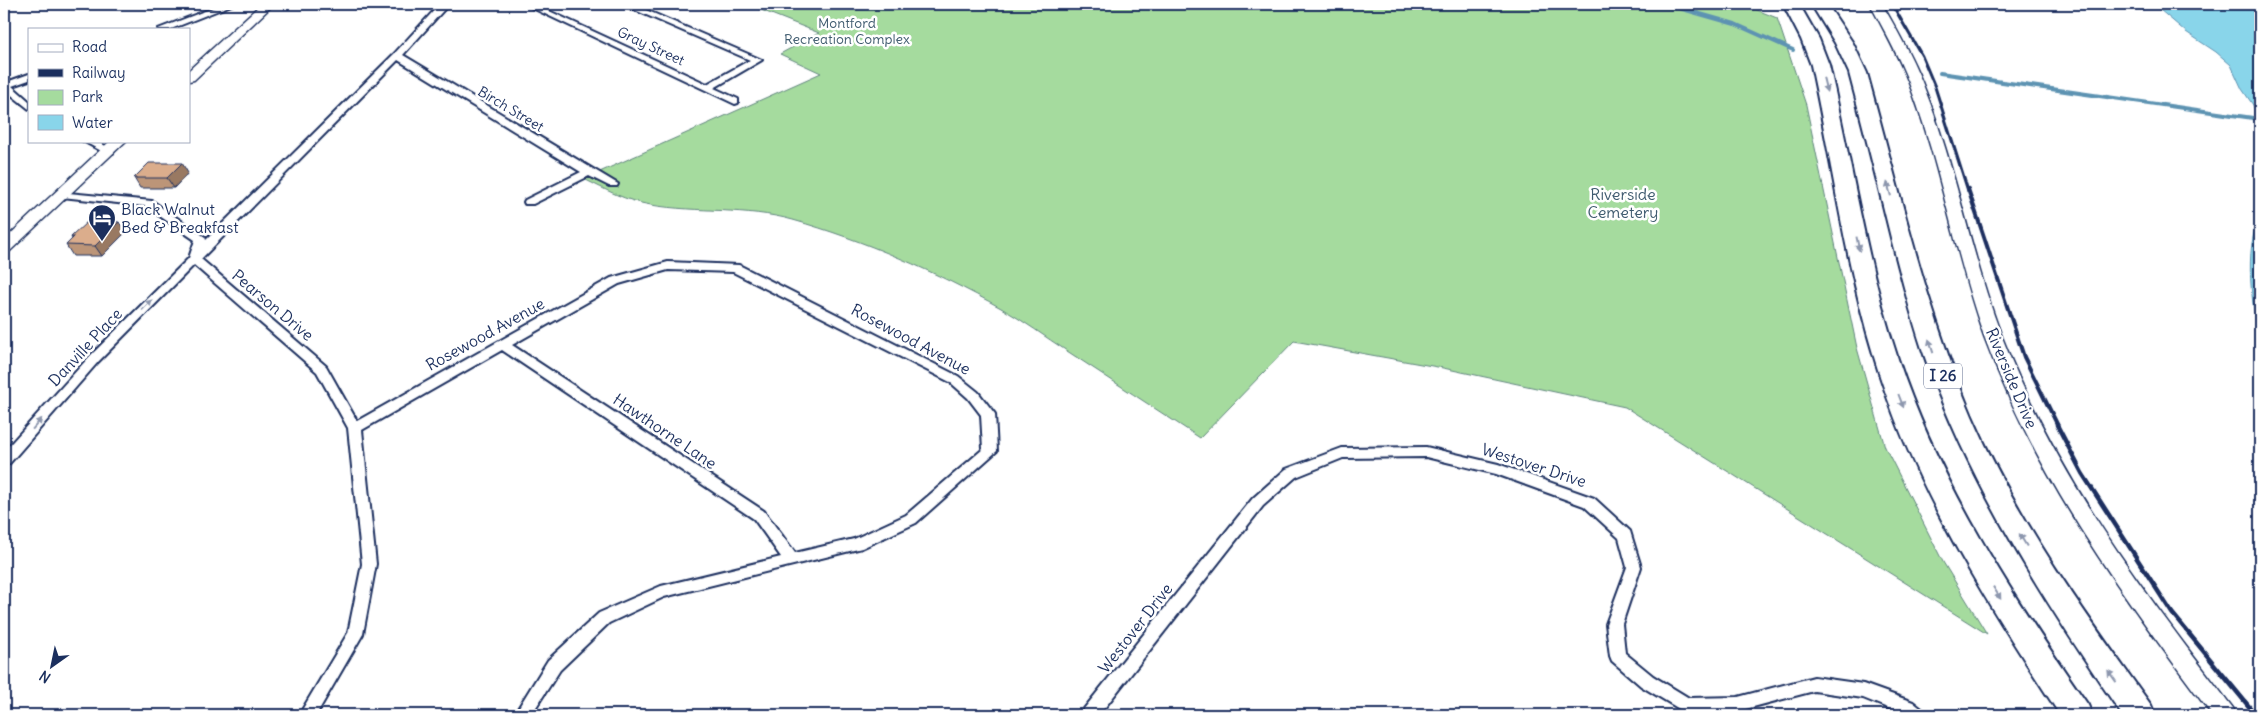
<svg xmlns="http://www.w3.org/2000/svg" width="2264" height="719" font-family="Delius,sans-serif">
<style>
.green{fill:#a5db9e;stroke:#60857e}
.water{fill:#89d5ea;stroke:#5d93b2}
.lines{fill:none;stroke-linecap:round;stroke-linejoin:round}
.stream{stroke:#5d93b2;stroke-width:4}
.street-casing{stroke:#1b2f5e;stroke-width:4}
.secondary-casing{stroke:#1b2f5e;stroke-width:3}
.highway-casing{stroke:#1b2f5e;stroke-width:4}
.street{fill:#fff;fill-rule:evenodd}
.secondary{fill:#fff;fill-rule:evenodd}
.highway{fill:#fff;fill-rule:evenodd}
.rail-far2{stroke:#1b2f5e;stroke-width:3}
.rail-far1{stroke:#1b2f5e;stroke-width:4}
.rail{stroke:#1b2f5e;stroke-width:4.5}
.wall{fill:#bc9578;stroke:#1b2f5e}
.shaded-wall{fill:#997962;stroke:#1b2f5e}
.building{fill:#dbad8c;stroke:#1b2f5e}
.oneway{fill:#8d97ae}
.labels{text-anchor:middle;stroke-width:5;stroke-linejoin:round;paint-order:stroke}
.far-park-label{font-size:14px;fill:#3e5a6e;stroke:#fff}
.far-street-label{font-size:14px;fill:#1b2f5e;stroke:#fff}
.shield{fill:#fff;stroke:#5f6d8e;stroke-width:1}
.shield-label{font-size:15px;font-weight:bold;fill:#1b2f5e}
.park-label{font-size:16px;fill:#3e5a6e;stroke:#fff}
.poi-label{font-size:16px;fill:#1b2f5e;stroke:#fff;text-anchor:start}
.street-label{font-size:16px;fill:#1b2f5e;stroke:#fff}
</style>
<rect width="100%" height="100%" fill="#fff"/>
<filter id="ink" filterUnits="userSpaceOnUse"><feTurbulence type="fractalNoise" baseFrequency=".02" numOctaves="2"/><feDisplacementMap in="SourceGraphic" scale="10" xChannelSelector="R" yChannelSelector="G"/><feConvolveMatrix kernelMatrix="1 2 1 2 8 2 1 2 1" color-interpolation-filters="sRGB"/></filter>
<g filter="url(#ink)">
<path class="green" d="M746,4H1742L1777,18L1806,105L1857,348L1885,447L1943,562L1987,634L1625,407L1443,368L1294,341L1200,438C1156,409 1111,380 1067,351C1045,337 1024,321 1001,308C936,272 864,240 793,220C746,207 698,213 651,205C626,201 606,190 584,179L821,73L780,54L819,33Z"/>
<path class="water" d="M2153,4H2260V125L2253,105L2242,89L2231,65L2216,52L2186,32Z
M2260,215V343C2252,304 2243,253 2260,215Z"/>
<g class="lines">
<path class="stream" d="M1665,4L1735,24L1793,50
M1940,73L2260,119"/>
<g class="street-casing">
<path id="street" d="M223,4H234L171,29H158Z
M440,4H449L403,55L618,184L617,186H609L589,176L533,204H525L524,202L525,200L581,172L398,60L201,259L326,366L357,421L611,278L668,262L739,265L958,376L978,392L995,414L997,451L916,523L862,548L664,597L609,623L560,670L531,715H514L548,660L599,613L661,586L781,557L754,519L502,350L362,430L376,564L363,634L316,715H299L348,633L362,564L348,428L317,372L194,265L98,362L9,464L4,465V451L90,356L189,258L195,240L145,206L62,197L57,194L58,192L152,201L205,237L206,240L394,54ZM668,270L733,272L950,382L968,398L981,415L983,449L906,515L854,539L795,553L764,511L512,345L619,284Z
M524,4H534L707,84L750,60L621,4H632L762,60L714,88L738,99V103L735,104Z
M29,74V80L12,86L29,101V109L4,89V83Z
M83,141H97L114,151L113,153H105Z
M1426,447L1498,464L1594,498L1630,531L1641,567L1622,624L1625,653L1653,676L1689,698L1738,697L1814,677L1863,684L1913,702L1923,710L1925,715H1905L1863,698L1814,691L1738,711L1687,712L1681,710L1641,686L1612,661L1610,656L1606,624L1627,567L1619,538L1584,506L1496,474L1426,457L1343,458L1296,477L1263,506L1099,715H1081L1083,710L1253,498L1286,469L1342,448Z"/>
</g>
<g class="secondary-casing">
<path id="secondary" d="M261,4H274L194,80L189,81V70Z
M1870,4H1882C1897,30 1911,55 1922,82C1956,165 1970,254 2002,337C2058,480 2141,588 2233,708L2236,715H2212C2122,595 2036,478 1984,336C1954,253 1941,165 1909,83C1898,55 1884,30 1870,4Z
M110,141H126L10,251L4,253V240Z"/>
</g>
<g class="highway-casing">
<path id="highway" d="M1783,4H1799L1819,39L1829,65C1852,163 1866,263 1898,359C1940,485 2013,597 2088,705L2092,715H2060C1987,604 1912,486 1874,357C1845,262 1832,162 1811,65L1801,39Z
M1811,4H1827L1853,43L1867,73C1899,188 1925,306 1972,416C2017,520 2085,614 2151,705L2155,715H2122C2047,605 1974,492 1928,366C1913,325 1903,283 1892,242C1878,185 1864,129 1849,73L1835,43Z"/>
</g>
<use href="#street" class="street"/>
<use href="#secondary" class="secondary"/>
<use href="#highway" class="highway"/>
<path class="rail-far2" d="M1892,4L1922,56L1935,87L1968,191"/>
<path class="rail-far1" d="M1968,189L2024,357L2058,426"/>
<path class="rail" d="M2057,425L2082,473L2172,613L2256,715"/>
</g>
<path class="wall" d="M188,173L174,188H140L134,178Z
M126,232L102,256H73L66,245L72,239L71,237Z"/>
<path class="shaded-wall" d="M182,163L188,173L174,188L167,178Z
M119,222L126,232L102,256L95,246Z"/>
<path class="building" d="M149,163H182L167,178H134Z
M88,221L119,222L95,246L66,245L74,237H71Z"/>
<defs><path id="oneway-solid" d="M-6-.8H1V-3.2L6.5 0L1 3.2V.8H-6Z" transform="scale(1.25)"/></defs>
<g class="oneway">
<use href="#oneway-solid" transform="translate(1825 85) rotate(76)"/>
<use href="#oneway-solid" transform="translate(1889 189) rotate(-105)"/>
<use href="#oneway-solid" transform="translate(1858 244) rotate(78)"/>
<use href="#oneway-solid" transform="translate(147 305) rotate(-45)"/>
<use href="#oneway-solid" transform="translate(1931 346) rotate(-108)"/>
<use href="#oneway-solid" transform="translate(1901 401) rotate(69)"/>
<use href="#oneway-solid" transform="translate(37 424) rotate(-49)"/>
<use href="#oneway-solid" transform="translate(2023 540) rotate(-121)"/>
<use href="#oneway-solid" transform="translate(1997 593) rotate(58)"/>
<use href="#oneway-solid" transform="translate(2112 676) rotate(-126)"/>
</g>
</g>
<defs>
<g id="hotel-pin" transform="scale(1.4375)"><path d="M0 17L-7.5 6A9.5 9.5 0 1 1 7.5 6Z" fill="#1b2f5e" stroke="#fff"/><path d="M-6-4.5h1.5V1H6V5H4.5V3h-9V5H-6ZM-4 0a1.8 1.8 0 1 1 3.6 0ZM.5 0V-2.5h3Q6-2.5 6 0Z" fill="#fff"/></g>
</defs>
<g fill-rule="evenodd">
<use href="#hotel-pin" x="102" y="218"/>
</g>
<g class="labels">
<g class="far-park-label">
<text x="847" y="28">Montford<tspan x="847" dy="16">Recreation Complex</tspan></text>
</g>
<g class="far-street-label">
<text transform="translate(651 46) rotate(25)" y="5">Gray Street</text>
<text transform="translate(511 109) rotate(31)" y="5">Birch Street</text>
</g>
<rect class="shield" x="1924" y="363.5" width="38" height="25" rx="4"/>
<g class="shield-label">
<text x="1943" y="381">I 26</text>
</g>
<g class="park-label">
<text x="1623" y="200">Riverside<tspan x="1623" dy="18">Cemetery</tspan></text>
</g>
<g class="poi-label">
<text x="121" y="215">Black Walnut<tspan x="121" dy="18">Bed &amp; Breakfast</tspan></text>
</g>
<g class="street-label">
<text transform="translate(273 305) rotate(40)" y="6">Pearson Drive</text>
<text transform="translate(485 334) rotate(-29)" y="6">Rosewood Avenue</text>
<text transform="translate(911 339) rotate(28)" y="6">Rosewood Avenue</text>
<text transform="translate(85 347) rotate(-47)" y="6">Danville Place</text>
<text transform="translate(2012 378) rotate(67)" y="6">Riverside Drive</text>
<text transform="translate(665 431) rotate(34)" y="6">Hawthorne Lane</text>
<text transform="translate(1534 465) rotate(18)" y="6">Westover Drive</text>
<text transform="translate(1135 628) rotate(-52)" y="6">Westover Drive</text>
</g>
</g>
<rect width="2264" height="719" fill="none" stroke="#fff" stroke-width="20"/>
<rect x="10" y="10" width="2244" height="699" fill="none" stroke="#1b2f5e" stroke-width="2" filter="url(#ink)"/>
<rect x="28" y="28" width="162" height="115" fill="#ffffff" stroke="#a4acbf"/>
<rect x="38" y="44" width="25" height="8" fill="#ffffff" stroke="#a4acbf"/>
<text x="72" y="52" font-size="15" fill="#1b2f5e">Road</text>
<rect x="38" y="69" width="25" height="8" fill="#1b2f5e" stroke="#a4acbf"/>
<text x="72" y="78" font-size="15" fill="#1b2f5e">Railway</text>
<rect x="38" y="90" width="25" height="15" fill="#a5db9e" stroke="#a4acbf"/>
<text x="72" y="102" font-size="15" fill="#1b2f5e">Park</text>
<rect x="38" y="115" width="25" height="15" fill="#89d5ea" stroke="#a4acbf"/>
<text x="72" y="128" font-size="15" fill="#1b2f5e">Water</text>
<g transform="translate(52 666) rotate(213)" stroke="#ffffff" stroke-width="4" paint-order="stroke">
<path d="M0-4L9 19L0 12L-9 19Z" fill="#1b2f5e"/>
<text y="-8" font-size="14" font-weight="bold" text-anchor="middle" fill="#1b2f5e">N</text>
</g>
</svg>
